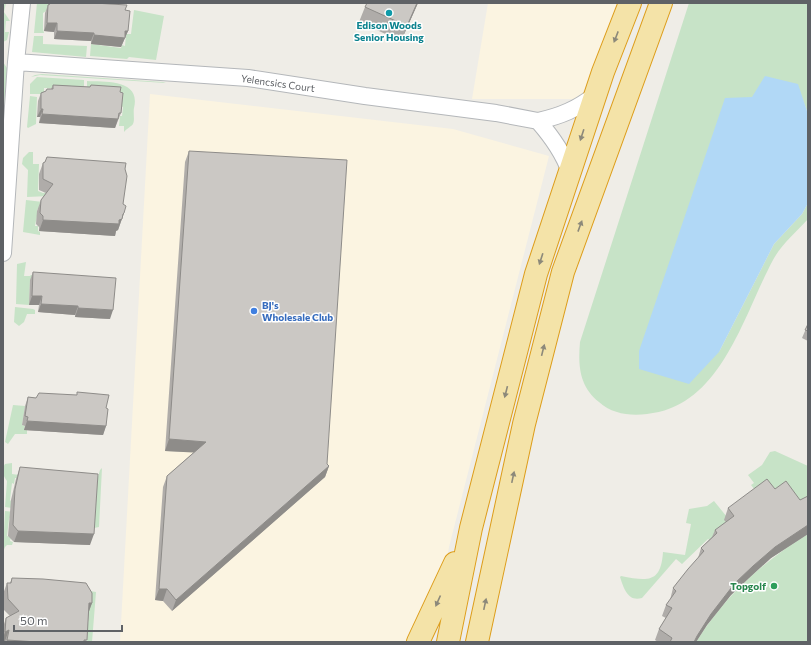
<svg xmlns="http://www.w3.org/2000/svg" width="811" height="645" font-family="Commissioner,sans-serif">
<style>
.commercial{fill:#fbf4e1}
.green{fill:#c7e3c7}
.water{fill:#b1d8f6}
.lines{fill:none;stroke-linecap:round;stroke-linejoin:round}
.minor-casing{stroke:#b4b7ba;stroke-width:18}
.trunk-casing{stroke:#dd9d1a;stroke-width:24}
.minor{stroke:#fff;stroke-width:16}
.trunk{stroke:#f4e3a8;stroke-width:22}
.wall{fill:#afaca9}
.shaded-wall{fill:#8e8c89}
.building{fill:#cbc8c4;stroke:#8e8c89}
.oneway{fill:#8c897a}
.culture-dot{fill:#0f9aa8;stroke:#fff;stroke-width:1.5}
.shop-dot{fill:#3f7fe0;stroke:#fff;stroke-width:1.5}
.leisure-dot{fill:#2e9e5b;stroke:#fff;stroke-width:1.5}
.labels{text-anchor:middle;stroke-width:3;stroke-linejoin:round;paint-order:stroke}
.culture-label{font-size:10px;font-weight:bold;fill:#0d838f;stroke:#fff}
.street-label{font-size:10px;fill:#5f6266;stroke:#fff}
.shop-label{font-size:10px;font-weight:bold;fill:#366cbe;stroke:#fff;text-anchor:start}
.leisure-label{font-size:10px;font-weight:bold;fill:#27864d;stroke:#fff;text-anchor:end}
</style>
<rect width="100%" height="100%" fill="#efede7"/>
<path class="commercial" d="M488,3H621L580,99H472Z
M150,94L453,129L549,156L449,547L432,642H120Z"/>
<path class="green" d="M3,3H6L4,12L10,21H6L5,32H9L7,40L3,42Z
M37,3H89L46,11L43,13V29L44,33H34Z
M689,3H808V114L797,84L719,352L774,244L802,214L808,203V219C796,232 781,245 773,260C743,316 721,407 647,414C630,416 612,414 599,402C579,386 578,365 580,342Z
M134,10L164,16L156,60L129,57L127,59L90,56L91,44L121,48L122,45L125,46L126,34H131Z
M34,36H43V44L87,46L86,57L32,52Z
M3,62L7,68V73L4,106H3Z
M42,74L163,82L166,83L40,75L31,77L35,75Z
M37,77L84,80V90L44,88V94H30V84Z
M87,81C105,82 141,79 134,108C133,113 135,120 133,124C132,126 126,129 124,132V126H119L120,116H122L123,107L87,93Z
M30,96L37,97L36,124L28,128L27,127Z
M29,152H33V164H39L38,191L43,193L47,192L49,196L27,197L28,170L22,164L23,158Z
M26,200L43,202L37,210C38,215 36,220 35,226H38V231L40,232V235L23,232Z
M26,262L24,276H30L31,275L78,277L77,283L30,280L29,305L16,304L17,264Z
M15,307L33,309L35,310V314H27L24,322L19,326L14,322Z
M13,405L25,406L22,425L25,426L24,429L27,430V434H15L8,444L5,442Z
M775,451L808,466V502L755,490L751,485L754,483L748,475L762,465L770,452Z
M12,463V474L19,475L18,478H15L14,484L12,483L10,500L19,509L5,507L7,481C3,476 1,470 5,464Z
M102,468L99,527L94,528V485C98,480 98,476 100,470Z
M714,501L727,517L730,527L711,541L708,539L682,564L676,559L642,598C628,602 624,589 620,577L621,576C647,581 661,584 663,552L685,555L691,524L686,523L689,509L707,506Z
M5,511L15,512L9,519L7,536L11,537L10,541L13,542L12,545H7L5,547L3,552Z
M808,534V642H696C726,595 761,563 808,534Z
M90,591L96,592L92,642H87Z"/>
<path class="water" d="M765,76L798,84L808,114V203L802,214L774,244L719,352L689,384L639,369V351L725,98L752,97Z"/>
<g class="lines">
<g class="minor-casing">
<path id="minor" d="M16,62L248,78L365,96L496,113L538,121
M570,172C563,152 552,137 538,121C561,116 577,109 595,95
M3,253L16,62L22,3"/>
</g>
<g class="trunk-casing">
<path id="trunk" d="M418,642L455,563
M448,642L471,528L536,274L603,72L630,3
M477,642L524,424L563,272L661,3"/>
</g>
<use href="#minor" class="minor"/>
<use href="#trunk" class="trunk"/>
</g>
<path class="wall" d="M50,3H94L125,10L128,31L121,47L91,44V41L54,39V32L44,31L45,13L48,5Z
M418,3L401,41L359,22L365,7Z
M53,85L90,87L91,85L120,92L121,113L115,128L39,123L40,117H37L38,101L41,93L51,89Z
M189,151L327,464L329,466L325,477L172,611L163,601L155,600L163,487L167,476L194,452L165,451L185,162Z
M47,157L125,169L123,204L124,213L118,230L116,231L115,236L39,231V227L36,224L37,211L41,200L46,193L39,190V174L43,163L45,162Z
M33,272L110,319L75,317V315L38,312L39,305H29L30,280Z
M808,324V341L802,338Z
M77,392L106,408V426L103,435L24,430L25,426L22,425L25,406L28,397L36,398L77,395Z
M20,467L90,545L14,542L8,536L11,500L16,479Z
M775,489L800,500L808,496V534L771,558L749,578L731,595L707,625L696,642H658L655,640L659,629L666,618L662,616L666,605L670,600L673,588L698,558L701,548L712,537L715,530L726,522L724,520L728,508Z
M12,578L92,603L89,611L86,642H5V641L3,642V627L6,618L10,616L4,610L3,594L7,583H10Z"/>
<path class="shaded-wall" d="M417,3H418L401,41L407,26Z
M47,23H57L54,32L44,31Z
M57,31L94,33L91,41L54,39Z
M125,31H128L121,47L91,44L94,35Z
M41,109H43L40,117H37Z
M42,114L118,119L115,128L39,123Z
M124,213L118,230L116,231L115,236L39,231L43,220H119L123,214Z
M32,296H42L39,305H29Z
M41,304L78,306L75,315L38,312Z
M78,308L113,310L110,319L75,317Z
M27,421L106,426L103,435L24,430Z
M169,439L206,442L202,453L165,451Z
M329,466L325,477L172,611L176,600Z
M808,525V534L771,558L749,578L731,595L707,625L696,642H694L697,636L711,614L735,583L753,566L775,547Z
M18,531L94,534L90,545L14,542Z
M159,589H167L163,601L155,600Z
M89,603H92L88,614Z
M9,630L5,641L3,642V638L5,632Z
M7,640L37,642H7Z"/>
<path class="building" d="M50,3H94L127,5L125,10L130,11L128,31H125V38L94,35V33L57,31V23H47L48,5L50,4Z
M367,3H417L407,26L365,7Z
M53,85L90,87L91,85L121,87L120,92L123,93L121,113H119L118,119L42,114L43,109H41V93L46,91L47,89H53Z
M189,151L347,160L327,464L329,466L176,600L167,589H159L167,476L206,442L169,439Z
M47,157L126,163L125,169L127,176L123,204L126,206L124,213L123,214L122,219L119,220V224L43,220V216L40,213L41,200L53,184L43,179V163L45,162Z
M33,272L116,278L113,310L78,308V306L41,304L42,296H32Z
M808,324V331L805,330Z
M77,392L109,395L106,408L108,409L106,426L27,421L28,417L25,416L28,397L36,398L39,393L77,395Z
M20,467L98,474L94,534L18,531L13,525L15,489Z
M767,479L775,489L786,481L800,500L808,496V525L775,547L753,566L735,583L711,614L697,636L694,642H670L672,638L659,629L672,608L666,605L676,591L673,588L688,569L704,551L701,548L717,533L715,530L734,516L728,508Z
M12,578L43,579L86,583L92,593V603H89L87,640H84V642H37L7,640L9,630L5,632L6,618L19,611L8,599L7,583H11Z"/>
<defs><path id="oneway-solid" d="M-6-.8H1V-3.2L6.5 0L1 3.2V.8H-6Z"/></defs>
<g class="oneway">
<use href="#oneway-solid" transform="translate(616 37) rotate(111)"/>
<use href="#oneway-solid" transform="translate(582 135) rotate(108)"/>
<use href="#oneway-solid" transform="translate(580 226) rotate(-70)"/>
<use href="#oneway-solid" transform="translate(541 259) rotate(108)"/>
<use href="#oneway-solid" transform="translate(543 350) rotate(-76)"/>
<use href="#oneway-solid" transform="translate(506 392) rotate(104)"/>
<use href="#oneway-solid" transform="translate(513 477) rotate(-78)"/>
<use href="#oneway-solid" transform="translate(438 601) rotate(114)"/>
<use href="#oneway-solid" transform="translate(485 604) rotate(-78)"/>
</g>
<circle class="culture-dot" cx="389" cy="13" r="4"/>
<circle class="shop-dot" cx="254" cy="311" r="4"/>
<circle class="leisure-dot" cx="774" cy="586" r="4"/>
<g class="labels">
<g class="culture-label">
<text x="389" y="29">Edison Woods<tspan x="389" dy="12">Senior Housing</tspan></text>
</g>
<g class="street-label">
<text transform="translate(278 83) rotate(8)" y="4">Yelencsics Court</text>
</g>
<g class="shop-label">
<text x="262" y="309">BJ's<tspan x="262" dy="12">Wholesale Club</tspan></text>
</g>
<g class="leisure-label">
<text x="766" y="590">Topgolf</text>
</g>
</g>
<rect width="811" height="645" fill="none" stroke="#5f6266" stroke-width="8"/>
<path d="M14 625v6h108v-6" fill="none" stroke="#5f6266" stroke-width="2"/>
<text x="20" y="625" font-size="12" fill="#5f6266" stroke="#ffffff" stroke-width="3" paint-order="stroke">50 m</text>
</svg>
